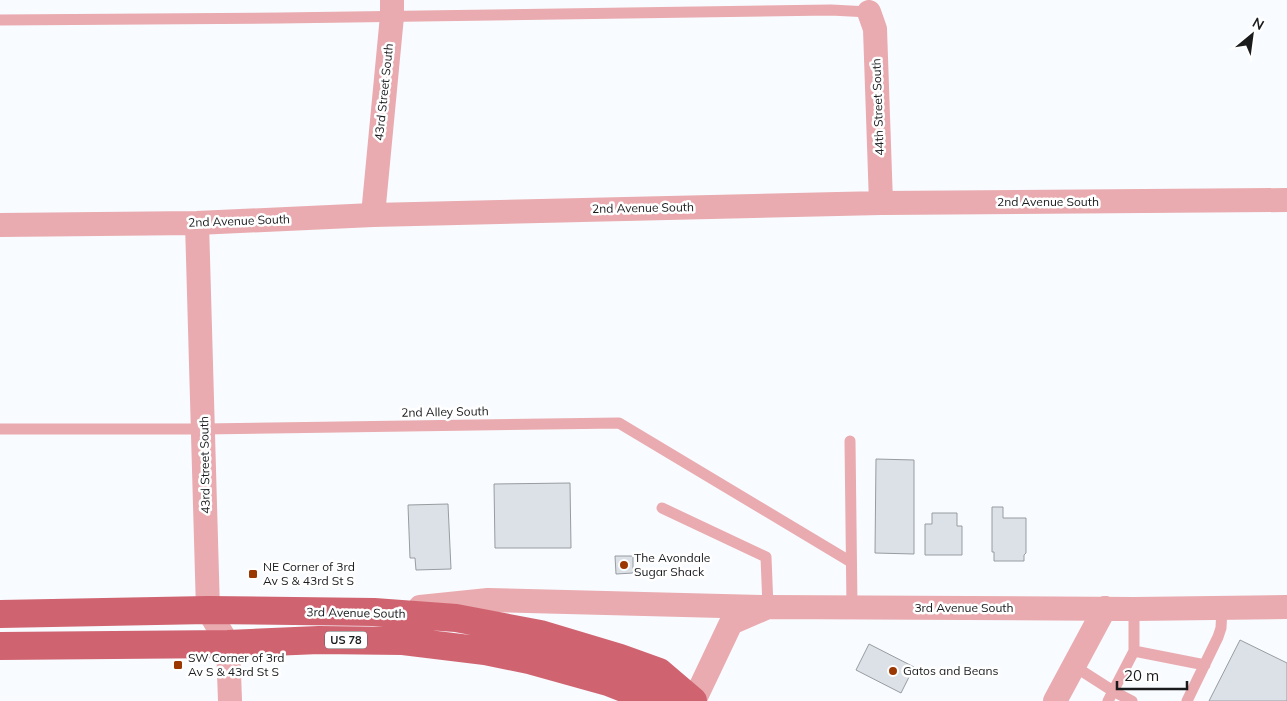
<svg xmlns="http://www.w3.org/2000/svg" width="1287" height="701" font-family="Mulish,sans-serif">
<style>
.building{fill:#dce1e7;stroke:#979ca1}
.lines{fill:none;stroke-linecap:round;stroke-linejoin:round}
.service{stroke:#e9abaf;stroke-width:11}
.minor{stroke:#e9abaf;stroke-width:24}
.primary{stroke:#d06370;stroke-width:28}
.poi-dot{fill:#9b3701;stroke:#fff;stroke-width:2}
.labels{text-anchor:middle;stroke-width:5;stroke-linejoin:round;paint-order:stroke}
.shield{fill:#fff;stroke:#5e5f61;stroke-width:1}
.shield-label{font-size:11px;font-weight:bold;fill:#191b1d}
.street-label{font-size:12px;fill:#191b1d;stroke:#fff}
.poi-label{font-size:12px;fill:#191b1d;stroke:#fff;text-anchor:start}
</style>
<rect width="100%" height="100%" fill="#f8fbff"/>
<path class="building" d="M876,459L914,460V554L875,553Z
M570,483L571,548H495L494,484Z
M448,504L451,569L416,570L415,558H410L408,505Z
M992,507H1003V518H1026V553L1024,555V561H994V552H992Z
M932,513H957V526H962V555H925V524H932Z
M615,556H633V573L616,574Z
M1240,640L1287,663V701H1209Z
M869,644L914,667L901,693L856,670Z"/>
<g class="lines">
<path class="service" d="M0,20L280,18L831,10L869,12
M0,429H204L619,423L851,562
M850,441L852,607
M662,508L766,557L768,607
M1134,651L1205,665
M1074,666L1113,691L1132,701
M1108,701L1134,651V609
M1187,701L1218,637L1221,628L1222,608"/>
<path class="minor" d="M869,12L875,29L881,203
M373,215L392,16V0
M197,223L208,610L228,644L230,701
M0,225L197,223L373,215L881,203L1287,200
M420,607L488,600L761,607
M694,701L731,623L768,607L1134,609L1287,607
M1055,701L1105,608"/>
<path class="primary" d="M0,614L208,610L374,612L456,618L540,634L620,658L659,672L693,701
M0,646L228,644L319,640L403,641L485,651L529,660L608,682L649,698L684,701"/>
</g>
<g class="poi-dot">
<circle cx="624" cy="565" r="5"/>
<rect x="248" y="569" width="10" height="10" rx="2.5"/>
<rect x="173" y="660" width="10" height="10" rx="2.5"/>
<circle cx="893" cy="671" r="5"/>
</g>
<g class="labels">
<rect class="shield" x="325" y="631.5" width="42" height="17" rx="4"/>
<g class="shield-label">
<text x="346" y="644">US 78</text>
</g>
<g class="street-label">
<text transform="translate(384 92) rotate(-84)" y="4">43rd Street South</text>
<text transform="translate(878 107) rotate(-92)" y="4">44th Street South</text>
<text x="1048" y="206">2nd Avenue South</text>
<text transform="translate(643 208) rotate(-1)" y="4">2nd Avenue South</text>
<text transform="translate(239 221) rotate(-2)" y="4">2nd Avenue South</text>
<text transform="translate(445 412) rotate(-1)" y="4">2nd Alley South</text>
<text transform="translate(205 465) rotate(-91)" y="4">43rd Street South</text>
<text x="964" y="612">3rd Avenue South</text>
<text transform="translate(356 613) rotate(1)" y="4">3rd Avenue South</text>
</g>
<g class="poi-label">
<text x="634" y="562">The Avondale<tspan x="634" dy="14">Sugar Shack</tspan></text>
<text x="263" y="571">NE Corner of 3rd<tspan x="263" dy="14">Av S &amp; 43rd St S</tspan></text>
<text x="188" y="662">SW Corner of 3rd<tspan x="188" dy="14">Av S &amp; 43rd St S</tspan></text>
<text x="903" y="675">Gatos and Beans</text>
</g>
</g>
<g transform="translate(1252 35) rotate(29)" stroke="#ffffff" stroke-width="4" paint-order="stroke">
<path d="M0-4L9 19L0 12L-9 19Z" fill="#191b1d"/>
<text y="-8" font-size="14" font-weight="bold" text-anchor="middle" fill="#191b1d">N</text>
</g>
<path d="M1117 681v8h70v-8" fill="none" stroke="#191b1d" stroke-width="2.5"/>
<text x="1124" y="681" font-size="15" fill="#191b1d" stroke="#ffffff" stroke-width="4" paint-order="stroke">20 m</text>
</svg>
